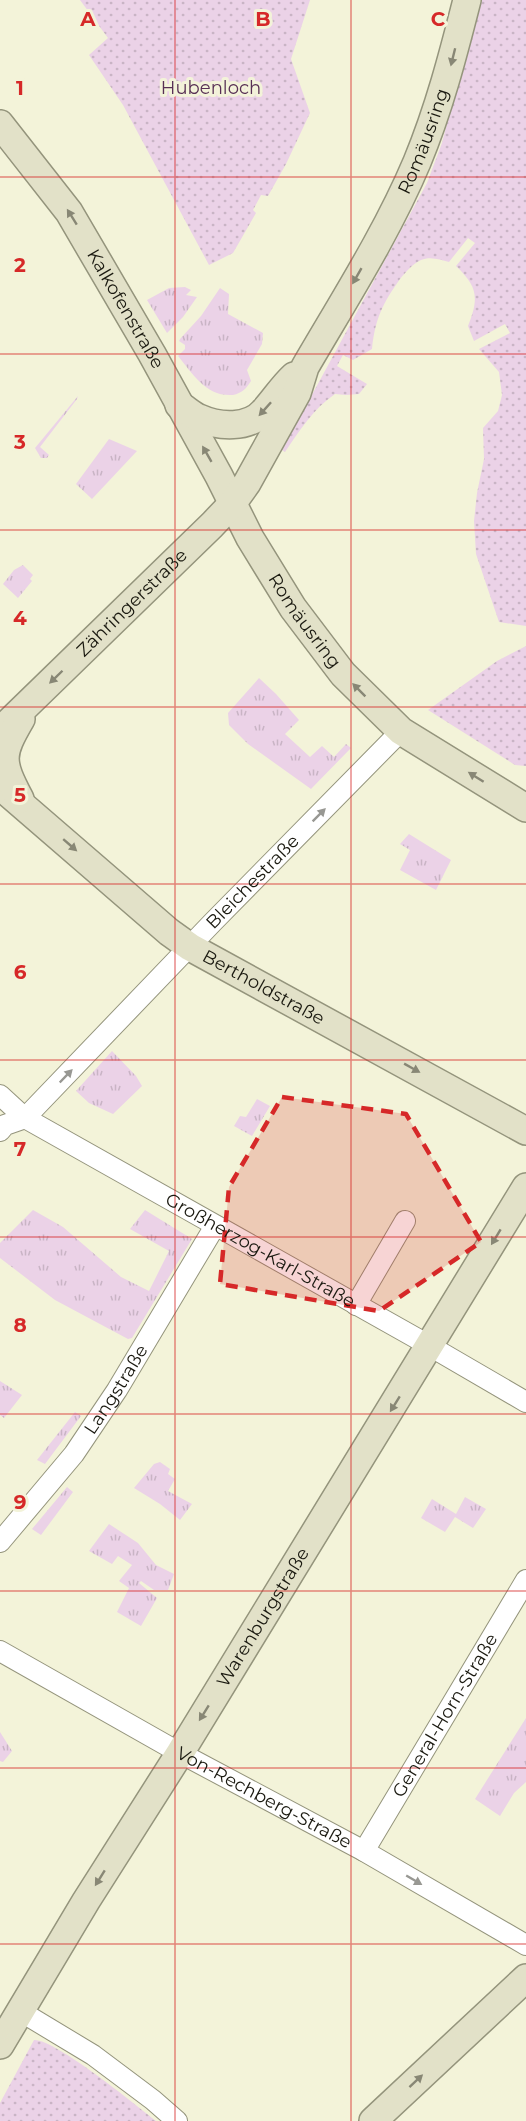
<svg xmlns="http://www.w3.org/2000/svg" width="526" height="2121" font-family="Montserrat,sans-serif">
<style>
.grass{fill:url(#grass-tufts)}
.park{fill:url(#park-dots)}
.lines{fill:none;stroke-linecap:round;stroke-linejoin:round}
.street-casing{stroke:#94947c;stroke-width:22}
.secondary-casing{stroke:#94947c;stroke-width:30}
.street{stroke:#fff;stroke-width:20}
.secondary{stroke:#e2e1c8;stroke-width:27}
.oneway{fill:#888775}
.oneway2{fill:#989893}
.marked{fill:#d62828;fill-opacity:0.2;stroke:#d62828;stroke-width:4.5;stroke-dasharray:12 8;stroke-linejoin:round}
.grid{fill:none;stroke:#d62828;stroke-width:1.5;stroke-opacity:0.55}
.labels{text-anchor:middle;stroke-width:6;stroke-linejoin:round;paint-order:stroke}
.park-label{font-size:18px;fill:#572f54;stroke:#f3f3d9}
.street-label{font-size:18px;fill:#1a1910;stroke:#f3f3d9}
.grid-label{font-size:20px;text-anchor:middle;font-weight:bold;fill:#d62828;stroke:#f3f3d9;stroke-width:6;stroke-linejoin:round;paint-order:stroke}
</style>
<defs>
<pattern id="grass-tufts" width="24" height="20" patternUnits="userSpaceOnUse" patternTransform="scale(1.5)"><rect width="24" height="20" fill="#ebd2e7"/><path d="M3 7l-1-3M5 7V3M7 7l1-3M15 17l-1-3M17 17v-4M19 17l1-3" fill="none" stroke="#c9b4c5"/></pattern>
<pattern id="park-dots" width="8" height="8" patternUnits="userSpaceOnUse" patternTransform="scale(1.5)"><rect width="8" height="8" fill="#ebd2e7"/><path d="M2 2h.1M6 6h.1" fill="none" stroke="#c9b4c5" stroke-width="1.8" stroke-linecap="round"/></pattern>
</defs>
<rect width="100%" height="100%" fill="#f3f3d9"/>
<path class="grass" d="M185,287L191,290L186,295L197,297L183,317L167,333L147,300L169,288Z
M220,288L229,294L228,314L263,333L262,344L247,370L251,381C246,389 242,393 233,395C206,397 193,374 178,356L185,349V345L179,341L180,339L201,316Z
M78,396L77,399L40,447L49,455L47,458H41L35,448Z
M109,439L137,451L92,499L76,484Z
M23,565L33,575L30,579L32,581L18,598L3,584L14,570Z
M259,678L276,694L299,720L285,734L310,757L322,746L334,757L346,744L351,748L311,789L248,744L229,725L228,713Z
M409,834L451,860L436,890L400,870L410,850L400,844Z
M112,1051L136,1076L142,1086L113,1114L89,1103L76,1091Z
M257,1099L270,1106L252,1136L234,1126L240,1116L246,1117Z
M33,1210L63,1227L121,1277L149,1291L169,1251L130,1229L145,1210L192,1239L132,1338L128,1339L55,1300L0,1258V1243Z
M0,1381L22,1395L4,1418L0,1415Z
M75,1412L81,1416L45,1464L37,1460Z
M160,1462L170,1469L168,1474L175,1479L168,1491L192,1504L180,1520L160,1504L134,1488L154,1464Z
M67,1487L73,1492L41,1535L32,1529Z
M465,1497L486,1509L473,1528L455,1517L445,1532L421,1518L432,1499L456,1514Z
M109,1524L138,1543L156,1565L174,1574L168,1590H154L141,1581L139,1583L157,1598L141,1626L117,1612L129,1588L119,1581L132,1565L118,1556L112,1564L89,1551Z
M526,1718V1782L514,1793L500,1816L475,1799Z
M0,1732L12,1751L3,1762L0,1761Z"/>
<path class="park" d="M80,0H310L291,59L310,113L286,164L268,196L261,195L253,210L256,213L233,253L209,265L123,105L89,55L108,38Z
M479,0H526V626L499,622L476,554L474,521L477,493L484,459L483,428L498,411L502,395L499,372L479,349L510,333L505,324L474,341L468,326C479,298 478,287 456,266L475,243L468,238L449,262C440,260 431,256 421,260C412,264 406,272 400,279C383,303 375,319 372,349L353,360L343,355L337,366L367,384L359,394L346,395L335,394C313,409 300,430 285,452L282,450L427,183L442,143Z
M526,646V766L515,765L428,710L497,661Z
M34,2040C55,2039 136,2105 156,2121H0V2103Z"/>
<g class="lines">
<g class="street-casing">
<g id="street">
<path id="s1" d="M0,1095L25,1118L416,1338L526,1402"/>
<path id="s2" d="M0,1131L5,1125L25,1118L213,922L401,731"/>
<path d="M356,1305L405,1221"/>
<path id="s3" d="M0,1542L74,1454L117,1390L215,1226"/>
<path id="s4" d="M0,1651L180,1753L364,1851L526,1945"/>
<path id="s5" d="M364,1851L526,1580"/>
<path d="M20,2011L93,2055L153,2100L177,2121"/>
</g>
</g>
<g class="secondary-casing">
<g id="secondary">
<path id="s6" d="M0,124L69,212L152,354L219,476L250,538L293,608L343,674L401,731L526,808"/>
<path d="M179,405C186,409 192,415 199,418C219,427 249,429 264,411C275,399 282,387 294,376"/>
<path id="s7" d="M0,731L212,525L232,504L247,483L297,393L305,367C344,300 387,233 417,162C439,109 453,55 467,0"/>
<path id="s8" d="M0,786L169,932L190,947L526,1131"/>
<path d="M20,799C0,761 0,755 21,719"/>
<path id="s9" d="M0,2045L86,1901L180,1753L526,1187"/>
<path d="M373,2121L526,1978"/>
</g>
</g>
<use href="#street" class="street"/>
<use href="#secondary" class="secondary"/>
</g>
<defs><path id="oneway-solid" d="M-6-.8H1V-3.2L6.5 0L1 3.2V.8H-6Z" transform="scale(1.5)"/></defs>
<g class="oneway">
<use href="#oneway-solid" transform="translate(453 57) rotate(104)"/>
<use href="#oneway-solid" transform="translate(72 217) rotate(-122)"/>
<use href="#oneway-solid" transform="translate(357 276) rotate(120)"/>
<use href="#oneway-solid" transform="translate(265 409) rotate(132)"/>
<use href="#oneway-solid" transform="translate(207 454) rotate(-120)"/>
<use href="#oneway-solid" transform="translate(56 677) rotate(136)"/>
<use href="#oneway-solid" transform="translate(359 690) rotate(-135)"/>
<use href="#oneway-solid" transform="translate(476 777) rotate(-148)"/>
<use href="#oneway-solid" transform="translate(70 845) rotate(41)"/>
<use href="#oneway-solid" transform="translate(412 1068) rotate(29)"/>
<use href="#oneway-solid" transform="translate(496 1237) rotate(121)"/>
<use href="#oneway-solid" transform="translate(395 1404) rotate(122)"/>
<use href="#oneway-solid" transform="translate(204 1713) rotate(122)"/>
<use href="#oneway-solid" transform="translate(100 1878) rotate(122)"/>
<use href="#oneway-solid" transform="translate(416 2081) rotate(-43)"/>
</g>
<g class="oneway2">
<use href="#oneway-solid" transform="translate(319 815) rotate(-45)"/>
<use href="#oneway-solid" transform="translate(66 1076) rotate(-46)"/>
<use href="#oneway-solid" transform="translate(414 1880) rotate(30)"/>
</g>
<path class="marked" d="M282,1097L406,1114L481,1242L379,1311L220,1284L229,1187Z"/>
<path class="grid" d="M175,0V2121M351,0V2121M0,177H526M0,354H526M0,530H526M0,707H526M0,884H526M0,1060H526M0,1237H526M0,1414H526M0,1591H526M0,1768H526M0,1944H526"/>
<g class="labels">
<g class="park-label">
<text x="211" y="94">Hubenloch</text>
</g>
<g class="street-label">
<text dy="6" stroke="none"><textPath href="#s7" startOffset="736">Romäusring</textPath></text>
<text dy="6" stroke="none"><textPath href="#s6" startOffset="224">Kalkofenstraße</textPath></text>
<text dy="6" stroke="none"><textPath href="#s7" startOffset="184">Zähringerstraße</textPath></text>
<text dy="6" stroke="none"><textPath href="#s6" startOffset="584">Romäusring</textPath></text>
<text dy="6" stroke="none"><textPath href="#s2" startOffset="357">Bleichestraße</textPath></text>
<text dy="6" stroke="none"><textPath href="#s8" startOffset="333">Bertholdstraße</textPath></text>
<text dy="6" stroke="none"><textPath href="#s1" startOffset="304">Großherzog-Karl-Straße</textPath></text>
<text dy="6" stroke="none"><textPath href="#s3" startOffset="192">Langstraße</textPath></text>
<text dy="6" stroke="none"><textPath href="#s9" startOffset="502">Warenburgstraße</textPath></text>
<text dy="6" stroke="none"><textPath href="#s5" startOffset="158">General-Horn-Straße</textPath></text>
<text dy="6" stroke="none"><textPath href="#s4" startOffset="302">Von-Rechberg-Straße</textPath></text>
</g>
</g>
<g class="grid-label">
<text x="88" y="26">A</text>
<text x="263" y="26">B</text>
<text x="438" y="26">C</text>
<text x="20" y="95">1</text>
<text x="20" y="272">2</text>
<text x="20" y="449">3</text>
<text x="20" y="625">4</text>
<text x="20" y="802">5</text>
<text x="20" y="979">6</text>
<text x="20" y="1156">7</text>
<text x="20" y="1332">8</text>
<text x="20" y="1509">9</text>
</g>
</svg>
